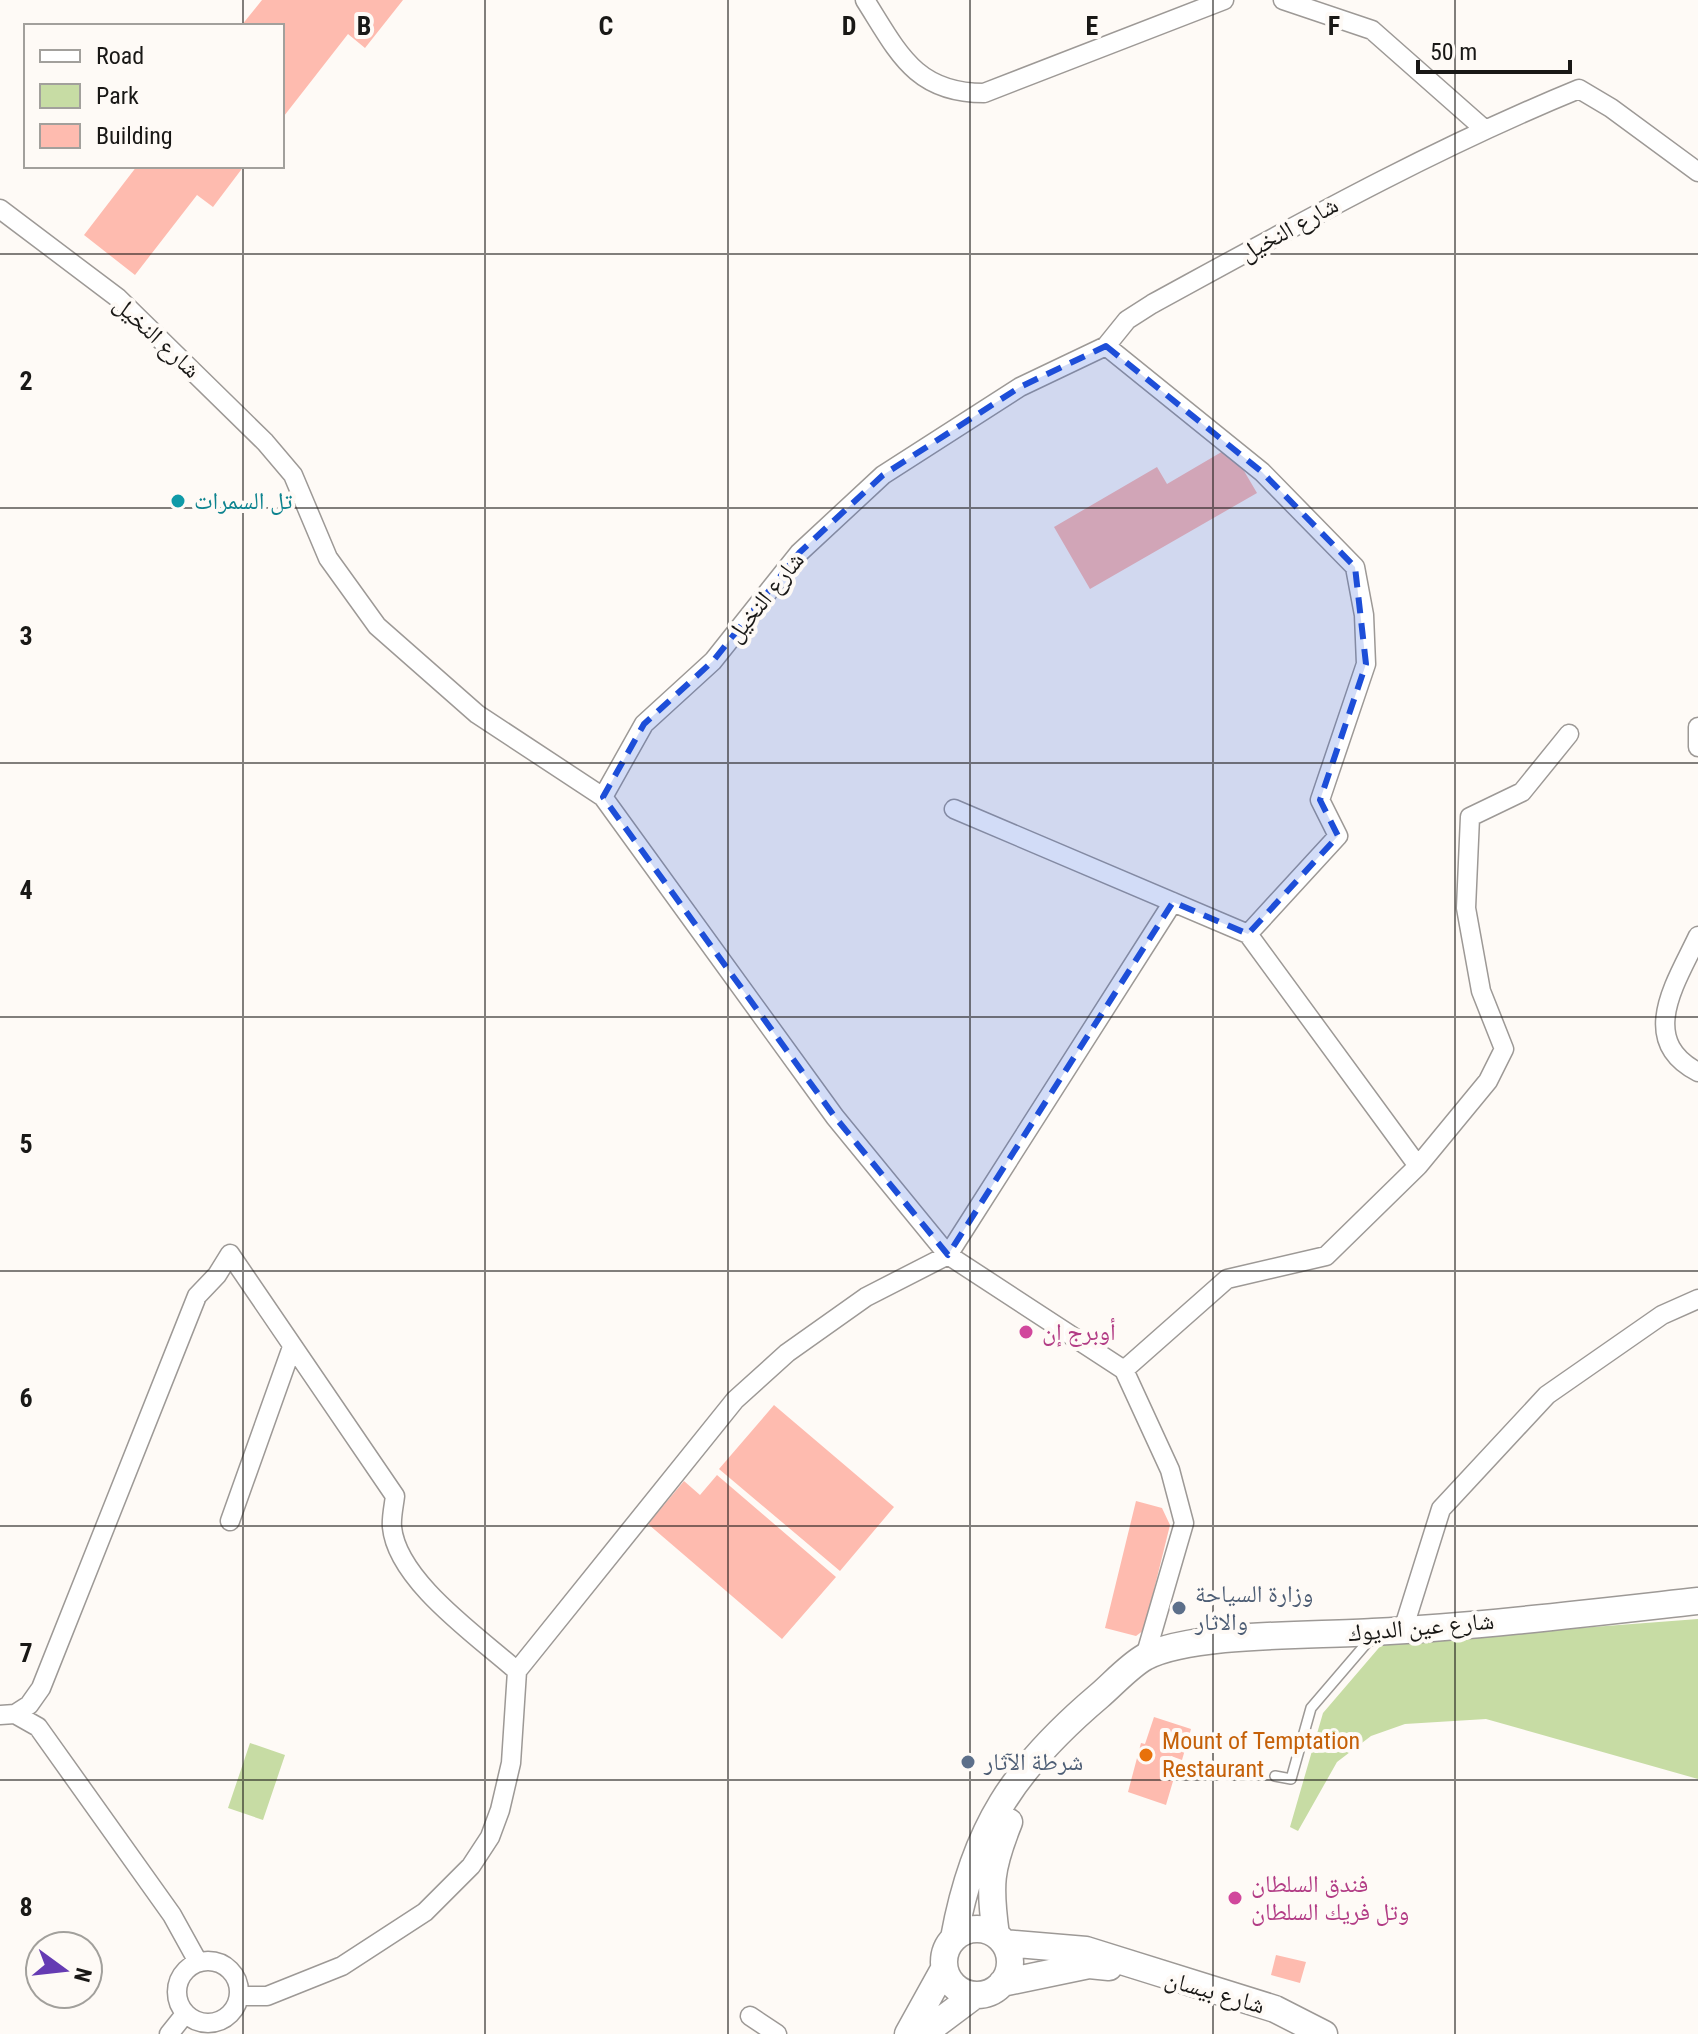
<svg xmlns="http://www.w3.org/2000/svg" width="1698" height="2034" font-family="'Roboto Condensed','Noto Naskh Arabic',sans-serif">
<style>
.green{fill:#c7dca4}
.building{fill:#febbaf}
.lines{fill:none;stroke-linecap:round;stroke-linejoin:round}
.lane-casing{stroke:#9d9996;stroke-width:12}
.street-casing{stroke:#9d9996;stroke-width:21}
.secondary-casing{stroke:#9d9996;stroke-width:29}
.lane{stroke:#fff;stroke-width:9}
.street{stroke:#fff;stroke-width:18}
.secondary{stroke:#fff;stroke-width:26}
.marked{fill:#1d4ed8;fill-opacity:0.2;stroke:#1d4ed8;stroke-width:6;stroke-dasharray:16 10;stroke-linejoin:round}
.grid{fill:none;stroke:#191816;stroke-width:2;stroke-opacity:0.55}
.culture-dot{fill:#0f9aa8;stroke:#fefaf6;stroke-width:3}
.hotel-dot{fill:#d1479c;stroke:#fefaf6;stroke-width:3}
.service-dot{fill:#5c6f8a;stroke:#fefaf6;stroke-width:3}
.food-dot{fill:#e8710a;stroke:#fefaf6;stroke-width:3}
.labels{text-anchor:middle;stroke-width:8;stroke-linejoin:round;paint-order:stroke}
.street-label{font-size:24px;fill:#191816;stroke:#fefaf6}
.culture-label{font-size:24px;fill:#0d838f;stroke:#fefaf6;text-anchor:start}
.hotel-label{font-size:24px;fill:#b23c85;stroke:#fefaf6;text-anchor:start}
.service-label{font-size:24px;fill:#4e5e75;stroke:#fefaf6;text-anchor:start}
.food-label{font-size:24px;fill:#c56008;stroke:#fefaf6;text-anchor:start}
.grid-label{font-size:26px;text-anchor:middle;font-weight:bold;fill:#191816;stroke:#fefaf6;stroke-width:8;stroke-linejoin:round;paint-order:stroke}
</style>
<rect width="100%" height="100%" fill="#fefaf6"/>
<path class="green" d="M1698,1619V1779L1486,1719L1405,1724L1371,1736L1337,1762L1298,1831L1290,1827L1323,1713L1383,1643Z
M250,1743L285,1755L263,1820L228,1808Z"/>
<path class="building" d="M262,0H403L365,48L348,34L284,116L282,26H241Z
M137,166H244L213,207L197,195L135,275L84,235Z
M1230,447L1257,493L1090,589L1054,527L1157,467L1167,484Z
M774,1405L894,1507L840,1571L719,1469Z
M717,1475L836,1577L782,1639L648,1524L684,1481L700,1495Z
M1136,1501L1162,1508L1170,1525L1144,1630L1136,1636L1105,1628Z
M1154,1717L1191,1729L1182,1760L1171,1756L1168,1768L1176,1771L1166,1805L1128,1792L1141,1743L1145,1744Z
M1276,1955L1306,1962L1300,1983L1271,1975Z"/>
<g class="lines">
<g class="lane-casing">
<path id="lane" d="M1275,1776L1291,1779L1311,1708L1371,1638"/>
</g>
<g class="street-casing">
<path id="street" d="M865,0C898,52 915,93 984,93L1224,0
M1283,0L1372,30L1483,128
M0,209L118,298L265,442L293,475L328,558L377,626L477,714L603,797L644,724L713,661L799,553L883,475L1020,387L1106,346L1127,320L1152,304C1293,227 1430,150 1579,89L1611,108L1698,172
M1698,727V747
M603,797L835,1117L948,1255L1124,1370L1170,1470L1184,1523L1145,1657
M954,809L1248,934L1338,836L1320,800L1366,664L1364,615L1355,567L1262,472L1106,346
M1698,936C1677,981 1636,1040 1698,1072
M1418,1166L1488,1081L1504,1049L1481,991L1466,908L1470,817L1522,792L1569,734
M1124,1370L1227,1279L1326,1256L1418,1166L1248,934
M230,1521L292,1347
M1403,1630L1441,1509L1547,1395L1662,1315L1698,1299
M15,1714L29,1705L41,1688L197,1296L217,1275L230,1254L395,1496C394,1505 391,1518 392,1527C397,1581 479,1637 517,1671
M0,1715L15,1714L38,1727L172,1915L198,1962
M177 1992a31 31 0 1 1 62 0a31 31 0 1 1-62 0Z
M239,1996H267L342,1966L425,1912L471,1866L490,1837L500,1810L511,1763L517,1671L735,1400L787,1353L866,1297L948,1255L1173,902
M750,2016L777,2034
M169,2034L185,2014"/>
</g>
<g class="secondary-casing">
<path id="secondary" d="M944 1962a33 33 0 1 1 66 0a33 33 0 1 1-66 0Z
M996,1935C989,1885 990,1869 1009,1822
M954,1938C974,1828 1014,1768 1099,1696C1113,1684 1129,1666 1145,1657C1192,1632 1317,1636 1373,1632C1481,1626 1590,1613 1698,1601
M1004,1943L1086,1950L1275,2009L1324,2034
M1002,1983L1089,1965L1109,1967
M908,2034L944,1969
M923,2034L975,1995"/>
</g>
<use href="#lane" class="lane"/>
<use href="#street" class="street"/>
<use href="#secondary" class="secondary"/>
</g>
<path class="marked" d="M1106,346L1262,472L1355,567L1366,664L1320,800L1338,836L1248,934L1173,902L948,1255L835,1117L603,797L644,724L713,661L799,553L883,475L1020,387Z"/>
<path class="grid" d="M243,0V26M485,0V2034M728,0V2034M970,0V2034M1213,0V2034M1455,0V2034M243,166V2034M0,254H1698M0,508H1698M0,763H1698M0,1017H1698M0,1271H1698M0,1526H1698M0,1780H1698"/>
<circle class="culture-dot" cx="178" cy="501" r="8"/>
<g class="hotel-dot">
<circle cx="1026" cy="1332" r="8"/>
<circle cx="1235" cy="1898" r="8"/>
</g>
<g class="service-dot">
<circle cx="1179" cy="1608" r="8"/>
<circle cx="968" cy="1762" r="8"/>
</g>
<circle class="food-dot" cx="1146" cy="1755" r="8"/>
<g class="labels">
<g class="street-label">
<text transform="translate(1289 229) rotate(-29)" y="8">شارع النخيل</text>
<text transform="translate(157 337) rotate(43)" y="8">شارع النخيل</text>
<text transform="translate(765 597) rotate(-51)" y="8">شارع النخيل</text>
<text transform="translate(1421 1627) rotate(-5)" y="8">شارع عين الديوك</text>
<text transform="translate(1215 1992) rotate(16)" y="8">شارع بيسان</text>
</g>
<g class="culture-label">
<text x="194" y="509">تل السمرات</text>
</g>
<g class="hotel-label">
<text x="1042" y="1340">أوبرج إن</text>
<text x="1251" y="1892">فندق السلطان<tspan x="1251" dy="28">وتل فريك السلطان</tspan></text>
</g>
<g class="service-label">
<text x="1195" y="1602">وزارة السياحة<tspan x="1195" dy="28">والاثار</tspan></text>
<text x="984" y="1770">شرطة الآثار</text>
</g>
<g class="food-label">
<text x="1162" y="1749">Mount of Temptation<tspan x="1162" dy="28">Restaurant</tspan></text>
</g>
</g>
<g class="grid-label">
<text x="364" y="35">B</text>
<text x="606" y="35">C</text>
<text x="849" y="35">D</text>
<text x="1092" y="35">E</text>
<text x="1334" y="35">F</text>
<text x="26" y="390">2</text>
<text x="26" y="645">3</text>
<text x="26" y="899">4</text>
<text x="26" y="1153">5</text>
<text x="26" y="1407">6</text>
<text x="26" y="1662">7</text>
<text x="26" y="1916">8</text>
</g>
<rect x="24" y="24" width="260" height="144" fill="#fefaf6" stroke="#a2a09c" stroke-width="2"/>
<rect x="40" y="50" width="40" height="12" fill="#ffffff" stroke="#a2a09c" stroke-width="2"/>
<text x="96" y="64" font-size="24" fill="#191816">Road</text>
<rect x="40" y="84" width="40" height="24" fill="#c7dca4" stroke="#a2a09c" stroke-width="2"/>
<text x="96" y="104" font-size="24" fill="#191816">Park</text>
<rect x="40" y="124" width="40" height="24" fill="#febbaf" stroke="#a2a09c" stroke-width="2"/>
<text x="96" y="144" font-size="24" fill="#191816">Building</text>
<g transform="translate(64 1970) rotate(105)"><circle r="38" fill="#fefaf6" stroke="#a2a09c" stroke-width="2"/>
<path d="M0-6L14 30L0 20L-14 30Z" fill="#653bb3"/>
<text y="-12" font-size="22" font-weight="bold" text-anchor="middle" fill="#191816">N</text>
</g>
<path d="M1418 60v12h152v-12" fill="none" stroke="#191816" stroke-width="4"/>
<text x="1430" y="60" font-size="24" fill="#191816" stroke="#fefaf6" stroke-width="6" paint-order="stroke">50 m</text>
</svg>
